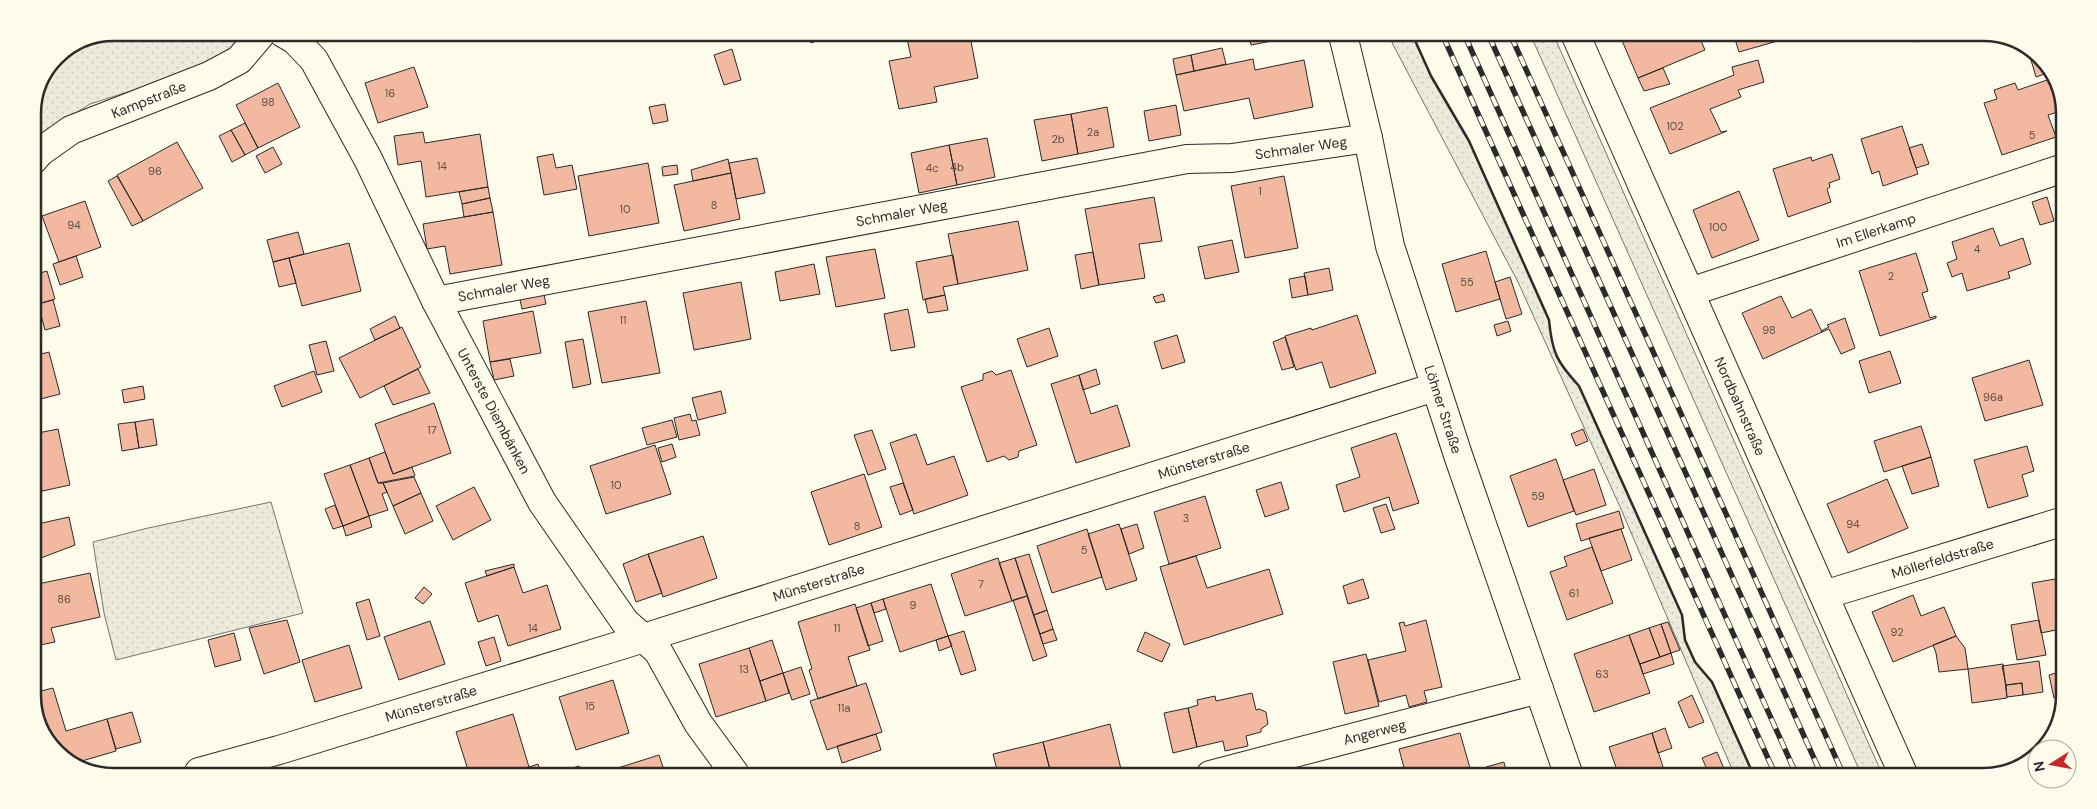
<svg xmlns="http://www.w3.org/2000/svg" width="2097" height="809" font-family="'DM Sans',sans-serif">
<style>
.grass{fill:url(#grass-dots);stroke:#74746e}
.building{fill:#f2b8a0;stroke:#2b2b2b}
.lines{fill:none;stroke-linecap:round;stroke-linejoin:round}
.minor-casing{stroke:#2b2b2b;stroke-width:30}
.minor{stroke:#fdfbea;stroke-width:28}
.rail-casing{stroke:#2b2b2b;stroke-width:5.5}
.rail{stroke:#fdfbea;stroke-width:4;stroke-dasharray:11;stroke-linecap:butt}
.wall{stroke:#2b2b2b;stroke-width:2.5}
.labels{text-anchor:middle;stroke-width:4;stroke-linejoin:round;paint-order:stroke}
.number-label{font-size:11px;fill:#5d4e48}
.street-label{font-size:14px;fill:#2b2b2b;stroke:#fdfbea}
.rim{fill:none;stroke:#2b2b2b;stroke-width:2.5}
</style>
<defs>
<pattern id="grass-dots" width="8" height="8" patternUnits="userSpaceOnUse" patternTransform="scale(1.25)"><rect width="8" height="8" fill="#ecebdb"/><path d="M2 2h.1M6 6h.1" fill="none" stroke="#cbcabc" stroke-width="1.8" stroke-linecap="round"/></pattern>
</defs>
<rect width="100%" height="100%" fill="#fdfbea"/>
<path class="grass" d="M114,33H250L222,62L90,104L49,130L33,148V109L57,56Z
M1388,35L1413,36L1431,76L1469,142L1549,320C1552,353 1557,362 1579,386L1682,615L1685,640L1695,662L1712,682L1754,776H1735L1621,509L1518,282Z
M1531,36H1554L1883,776H1862Z
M271,502L303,613L116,660L104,613L93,542L148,528Z"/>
<path class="building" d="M322,33H352L325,42Z
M808,34H826L827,37L811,43Z
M906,34L975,35L970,36L978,78L934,87L937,102L899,109L889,61L911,57Z
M1249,35H1298V36L1251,45Z
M1620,36H1699L1705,50L1638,78Z
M1734,36H1795L1739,52Z
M1912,37H1933L1914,42Z
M1222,48L1226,64L1194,71L1191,55Z
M732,49L741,80L724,85L714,55Z
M1191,55L1194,71L1176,75L1173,59Z
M2038,57L2048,64L2050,72L2036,77L2031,60Z
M1253,59L1255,70L1304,60L1313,107L1254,119L1249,98L1184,111L1176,75Z
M1758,60L1764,82L1738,90L1741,97L1710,109L1721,132L1727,131L1670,154L1650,108L1734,75L1732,67Z
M414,67L428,107L378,123L365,83Z
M1663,68L1670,84L1644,91L1638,78Z
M2053,78L2064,108V110L2048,115L2056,137L2002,155L1984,103L1997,99L1994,90L2015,83L2018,90Z
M278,83L300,127L258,148L236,105Z
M665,104L668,121L653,124L649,107Z
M1176,105L1181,135L1149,141L1144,111Z
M1107,107L1114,147L1078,154L1071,114Z
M2064,110V126L2059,112Z
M1071,114L1078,154L1042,161L1034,120Z
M245,123L258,148L245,155L231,130Z
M1902,126L1918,174L1883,186L1879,171L1872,174L1861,139Z
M231,130L245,155L232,162L219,136Z
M423,132L425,143L480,134L488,187L426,197L421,161L398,165L394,136Z
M987,138L995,177L957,185L949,145Z
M177,142L203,188L143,221L117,175Z
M1922,144L1929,164L1916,168L1909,148Z
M949,145L957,185L919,193L911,153Z
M273,147L282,164L265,173L256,156Z
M553,154L556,168L572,165L577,189L544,195L537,157Z
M1832,154L1840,179L1829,183L1830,187L1827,189L1831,202L1788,217L1773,169L1811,157L1812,161Z
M757,158L765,193L736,199L729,163Z
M728,159L731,173L693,181L691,170Z
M648,163L659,223L589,236L578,176Z
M677,165L678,174L663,176L662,167Z
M731,173L740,219L684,231L674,185Z
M117,176L143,221L132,226L108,181Z
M1284,176L1298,248L1245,258L1231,186Z
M488,187L490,198L462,204L459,192Z
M1739,191L1759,240L1712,258L1693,210Z
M1154,197L1162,241L1139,244L1145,278L1099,285L1085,209Z
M2047,197L2054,221L2040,225L2032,202Z
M490,198L493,212L464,217L462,204Z
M85,201L101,247L59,262L42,216Z
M493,212L502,265L450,274L445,246L427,249L423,224Z
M1018,221L1028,270L958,284L948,234Z
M1993,228L2000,246L2023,238L2031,264L2008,272L2010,278L1967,291L1962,273L1952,277L1947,263L1957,259L1952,242Z
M298,232L304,254L273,262L267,240Z
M2063,236V250L2059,237Z
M1232,240L1239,272L1205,279L1198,247Z
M349,243L361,291L302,306L289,258Z
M875,249L885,298L836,307L826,257Z
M1486,251L1500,299L1456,312L1442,264Z
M1093,252L1099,285L1081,289L1075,255Z
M1916,253L1928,291L1922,293L1930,318L1936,316V318L1880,336L1859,271Z
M953,255L958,284L943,287L945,295L923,300L916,262Z
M76,256L83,277L60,285L53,264Z
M289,258L296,283L279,287L273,262Z
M814,264L820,294L780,301L775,272Z
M1329,268L1333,290L1308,295L1304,273Z
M47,271L55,299L38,304L33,284V275Z
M1305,276L1308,295L1292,298L1289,279Z
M1510,277L1522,314L1506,319L1495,282Z
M741,282L751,339L694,350L683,293Z
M33,284L38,304L33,305Z
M543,290L546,304L522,309L519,295Z
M1163,294L1165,301L1156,303L1153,297Z
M945,295L948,310L928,313L925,299Z
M1781,296L1792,318L1811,309L1822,332L1763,359L1742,313Z
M53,300L60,326L45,330L38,304Z
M646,301L660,373L602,383L588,312Z
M36,306L39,316L33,318V307Z
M908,309L915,347L891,351L884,314Z
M533,311L541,353L490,362L483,321Z
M1357,315L1376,373L1330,388L1322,362L1296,370L1285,336L1311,328L1312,330Z
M395,316L400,328L375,340L370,329Z
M1845,318L1855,348L1841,354L1829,329L1822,332L1821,331L1829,327L1827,325Z
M1508,321L1511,331L1497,336L1494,325Z
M402,327L421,367L360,398L339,358Z
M1049,328L1058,356L1027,367L1017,339Z
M1177,335L1185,362L1162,369L1154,342Z
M1285,337L1294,367L1282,370L1273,342Z
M583,339L591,384L573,388L565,342Z
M326,341L334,371L317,375L309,345Z
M1890,351L1901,383L1869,393L1859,361Z
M49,352L60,394L33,401V356Z
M510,359L514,376L494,380L490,362Z
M2029,360L2043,405L1985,421L1972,378Z
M418,369L430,393L393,405L384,386Z
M1096,369L1100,384L1083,390L1079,375Z
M1011,370L1037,445L1019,451L1018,457L1009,460L1004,456L987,462L961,387L983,380V374L992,371L996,375Z
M314,371L322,392L282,407L274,386Z
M1079,375L1091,414L1117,405L1130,446L1076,463L1051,384Z
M143,386L145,399L124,403L122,390Z
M721,391L726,413L698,420L692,398Z
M434,403L451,453L393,474L375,424Z
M690,414L692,421L696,420L700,435L679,440L674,418Z
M153,419L157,445L139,448L135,422Z
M672,420L677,437L647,445L642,428Z
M135,422L139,448L122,451L118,424Z
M1921,426L1931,457L1884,472L1874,441Z
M2062,426V443L2057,427Z
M58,429L70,485L33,493V434Z
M1583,429L1588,441L1576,446L1571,434Z
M872,430L886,469L868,475L854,435Z
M1396,433L1419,503L1393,511L1389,497L1344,512L1336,485L1360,477L1351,448Z
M916,434L927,465L954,456L968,495L914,514L890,443Z
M672,444L676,457L662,462L658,448Z
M655,445L671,494L606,514L590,466Z
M2027,446L2034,471L2022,475L2028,496L1988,508L1974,460Z
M385,452L393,474L412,467L415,476L378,483L369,458Z
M1931,457L1939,486L1912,494L1902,466Z
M369,458L378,483H383L387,492L382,494L388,510L369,516L350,465Z
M1556,459L1574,511L1528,527L1510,476Z
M350,465L369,516L343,526L324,474Z
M1594,469L1606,505L1576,515L1563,480Z
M864,474L882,527L829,545L811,492Z
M414,477L421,493L393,506L383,483Z
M1887,479L1908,528L1848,553L1827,504Z
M1281,482L1289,509L1265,517L1256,490Z
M903,483L913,510L900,515L890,487Z
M474,487L491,520L453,540L436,506Z
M421,493L433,521L405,534L393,506Z
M1205,496L1221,548L1169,564L1154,512Z
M1386,504L1395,529L1381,533L1373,508Z
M335,505L343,526L333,529L325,509Z
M1619,511L1624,528L1581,541L1576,524Z
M369,516L372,527L346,536L343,526Z
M69,517L75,545L33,561V525Z
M1119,524L1137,580L1106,590L1088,534Z
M1137,524L1144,548L1129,554L1121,529Z
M1087,529L1102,577L1052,593L1037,546Z
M1621,529L1632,560L1601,571L1589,538Z
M703,536L717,578L663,597L648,554Z
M1592,547L1613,603L1567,620L1550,572L1567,566L1564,557Z
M648,554L662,593L636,602L623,564Z
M1029,554L1047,610L1034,615L1015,558Z
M1196,556L1207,588L1269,569L1283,614L1184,645L1160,567Z
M998,558L1012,601L965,616L951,574Z
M1015,558L1027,596L1012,601L999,563Z
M514,564V567L487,576L485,571Z
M514,567L523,593L547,585L561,629L508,646L498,615L478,622L465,583Z
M90,573L100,617L51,628L55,642L40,645L33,612V585Z
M2061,578V629L2041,633L2032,583Z
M1363,579L1369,598L1348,604L1343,586Z
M931,584L948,636L900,652L883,599Z
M424,587L432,594L423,604L415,598Z
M1913,595L1921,616L1944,607L1956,636L1893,662L1872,612Z
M1027,596L1047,656L1033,661L1013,600Z
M369,599L380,636L367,640L356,603Z
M883,599L886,609L874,613L871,603Z
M871,603L883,641L868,646L856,608Z
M855,604L870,650L848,657L857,686L818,699L809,670L812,669L798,622Z
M1047,610L1053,629L1040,634L1034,615Z
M287,620L300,662L264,674L249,628Z
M1426,620L1442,687L1424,691L1427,702L1409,707L1406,695L1379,702L1368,660L1406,651L1399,623L1404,622L1405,626Z
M2039,620L2046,655L2017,660L2011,625Z
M430,621L445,664L399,680L384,637Z
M1668,622L1680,650L1671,653L1661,624Z
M1661,624L1671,653L1660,657L1649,628Z
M1649,628L1660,657L1640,664L1629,635Z
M1053,629L1057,640L1043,644L1040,634Z
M964,631L976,670L961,675L948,636Z
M1145,632L1170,644L1162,662L1137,651Z
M234,633L241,660L215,667L208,640Z
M1629,635L1650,693L1594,712L1574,654Z
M948,636L952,646L939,651L936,640Z
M1956,636L1965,648L1968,669L1939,672L1936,653L1933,645Z
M494,637L501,661L486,666L478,642Z
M772,640L783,673L760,681L749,648Z
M349,645L362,688L315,702L302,660Z
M749,648L766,701L716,717L699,664Z
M1671,653L1674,664L1643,674L1640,664Z
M1366,654L1379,706L1345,714L1333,662Z
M2039,661L2043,692L2023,695L2022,683L2006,685L2002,666Z
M2003,664L2007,698L1972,703L1968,669Z
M801,667L810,694L792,700L783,673Z
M2060,672V696L2054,698L2049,675Z
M783,673L789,693L766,701L760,681Z
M613,680L629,733L576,750L559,697Z
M866,683L882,732L827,750L810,701Z
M2022,683L2023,695L2007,697L2006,685Z
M53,688L66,731L107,719L116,751L75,763L49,744L33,701V693Z
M1252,693L1256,710L1259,709L1266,712L1268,724L1261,729V732L1246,736L1248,746L1225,751L1223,741L1197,747L1188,708L1198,705L1197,700L1215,696L1216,701Z
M1692,695L1704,722L1689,728L1678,702Z
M1188,708L1197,747L1173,753L1164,713Z
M132,712L141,742L116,749L107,719Z
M513,714L529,767L509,773H469L456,732Z
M1110,724L1121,769L1100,774H1051L1043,742Z
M1665,728L1672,748L1658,753L1652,733Z
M1460,733L1472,775H1406L1399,749Z
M1652,733L1666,776H1619L1609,747Z
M876,734L881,750L842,763L837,746Z
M1043,742L1051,774H998L993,754Z
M1717,752L1727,776H1710L1702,758Z
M659,755L664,770L670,773H602Z
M1504,762L1507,775H1488L1486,767Z
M538,764L541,773H509L529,767Z
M579,766L582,773H557Z"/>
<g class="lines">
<g class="minor-casing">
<g id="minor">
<path id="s1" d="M283,33L295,40L314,60L368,159L436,301L542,502L625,622L658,651L698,723L735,774"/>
<path id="s2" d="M1343,35L1368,138L1390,246L1458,455L1569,776"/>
<path id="s3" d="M1576,36L1904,776"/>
<path id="s4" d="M33,160L40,152L71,130L209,76L239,60L262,33"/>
<path id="s5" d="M1690,292L2064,168"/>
<path id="s6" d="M436,301L1187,159L1232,158L1368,138"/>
<path id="s7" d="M1824,595L2061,522"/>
<path id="s8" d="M199,772L279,750L628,643L1435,387"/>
<path id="s9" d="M1210,775L1539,689"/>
</g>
</g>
<use href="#minor" class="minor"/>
<g class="rail-casing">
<path id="rail" d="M1443,36L1776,776
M1465,36L1797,776
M1489,36L1822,776
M1511,36L1844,776"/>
</g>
<use href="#rail" class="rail"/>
<path class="wall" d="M1413,36L1431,76L1469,141L1549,320C1552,353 1557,362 1579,386L1682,615L1685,640L1695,662L1712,682L1754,776"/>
</g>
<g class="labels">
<g class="number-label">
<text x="390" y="97">16</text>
<text x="268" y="106">98</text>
<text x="1675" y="130">102</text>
<text x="1093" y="136">2a</text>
<text x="2032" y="139">5</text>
<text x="1058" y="143">2b</text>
<text x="442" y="170">14</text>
<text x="957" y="171">4b</text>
<text x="932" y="172">4c</text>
<text x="155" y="175">96</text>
<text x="1260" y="195">1</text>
<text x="714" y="209">8</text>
<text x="625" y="213">10</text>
<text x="74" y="229">94</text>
<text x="1718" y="231">100</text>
<text x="1977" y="253">4</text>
<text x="1891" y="280">2</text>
<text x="1467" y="286">55</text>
<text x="623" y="324">11</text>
<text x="1769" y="334">98</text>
<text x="1993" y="401">96a</text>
<text x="432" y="434">17</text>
<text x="616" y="489">10</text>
<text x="1538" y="500">59</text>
<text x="1186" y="522">3</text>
<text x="1853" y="528">94</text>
<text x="857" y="530">8</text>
<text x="1084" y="554">5</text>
<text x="981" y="588">7</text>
<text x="1574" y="597">61</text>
<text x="64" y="603">86</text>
<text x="913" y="609">9</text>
<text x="533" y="632">14</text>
<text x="837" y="632">11</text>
<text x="1897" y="636">92</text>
<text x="744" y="673">13</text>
<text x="1602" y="678">63</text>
<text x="590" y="710">15</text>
<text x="844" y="712">11a</text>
</g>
<g class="street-label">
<text dy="5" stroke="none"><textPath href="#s4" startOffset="132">Kampstraße</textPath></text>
<text dy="5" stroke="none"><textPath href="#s6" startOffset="879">Schmaler Weg</textPath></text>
<text dy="5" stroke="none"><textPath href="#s6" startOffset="474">Schmaler Weg</textPath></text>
<text dy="5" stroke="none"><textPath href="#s5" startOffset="196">Im Ellerkamp</textPath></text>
<text dy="5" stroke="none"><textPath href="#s6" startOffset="69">Schmaler Weg</textPath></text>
<text dy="5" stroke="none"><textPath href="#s3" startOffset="405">Nordbahnstraße</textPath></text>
<text dy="5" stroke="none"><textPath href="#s2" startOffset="388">Löhner Straße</textPath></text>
<text dy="5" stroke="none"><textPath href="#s1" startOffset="436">Unterste Diembänken</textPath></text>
<text dy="5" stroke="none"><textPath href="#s8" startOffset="1052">Münsterstraße</textPath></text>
<text dy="5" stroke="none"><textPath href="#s7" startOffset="124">Möllerfeldstraße</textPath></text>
<text dy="5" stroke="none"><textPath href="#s8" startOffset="648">Münsterstraße</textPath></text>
<text dy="5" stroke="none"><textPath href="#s8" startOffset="242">Münsterstraße</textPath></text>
<text dy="5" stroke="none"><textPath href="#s9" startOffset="170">Angerweg</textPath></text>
</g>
</g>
<path d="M0 0H2097V809H0ZM114 41H1983A73 73 0 0 1 2056 114V695A73 73 0 0 1 1983 768H114A73 73 0 0 1 41 695V114A73 73 0 0 1 114 41Z" fill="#fdfbea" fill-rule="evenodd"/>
<path class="rim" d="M114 41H1983A73 73 0 0 1 2056 114V695A73 73 0 0 1 1983 768H114A73 73 0 0 1 41 695V114A73 73 0 0 1 114 41Z"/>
<g transform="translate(2052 764) rotate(259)"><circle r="24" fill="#fdfbea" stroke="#a9a89e"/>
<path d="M0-4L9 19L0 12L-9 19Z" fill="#c62828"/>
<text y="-8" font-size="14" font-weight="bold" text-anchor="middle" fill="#2b2b2b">N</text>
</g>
</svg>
